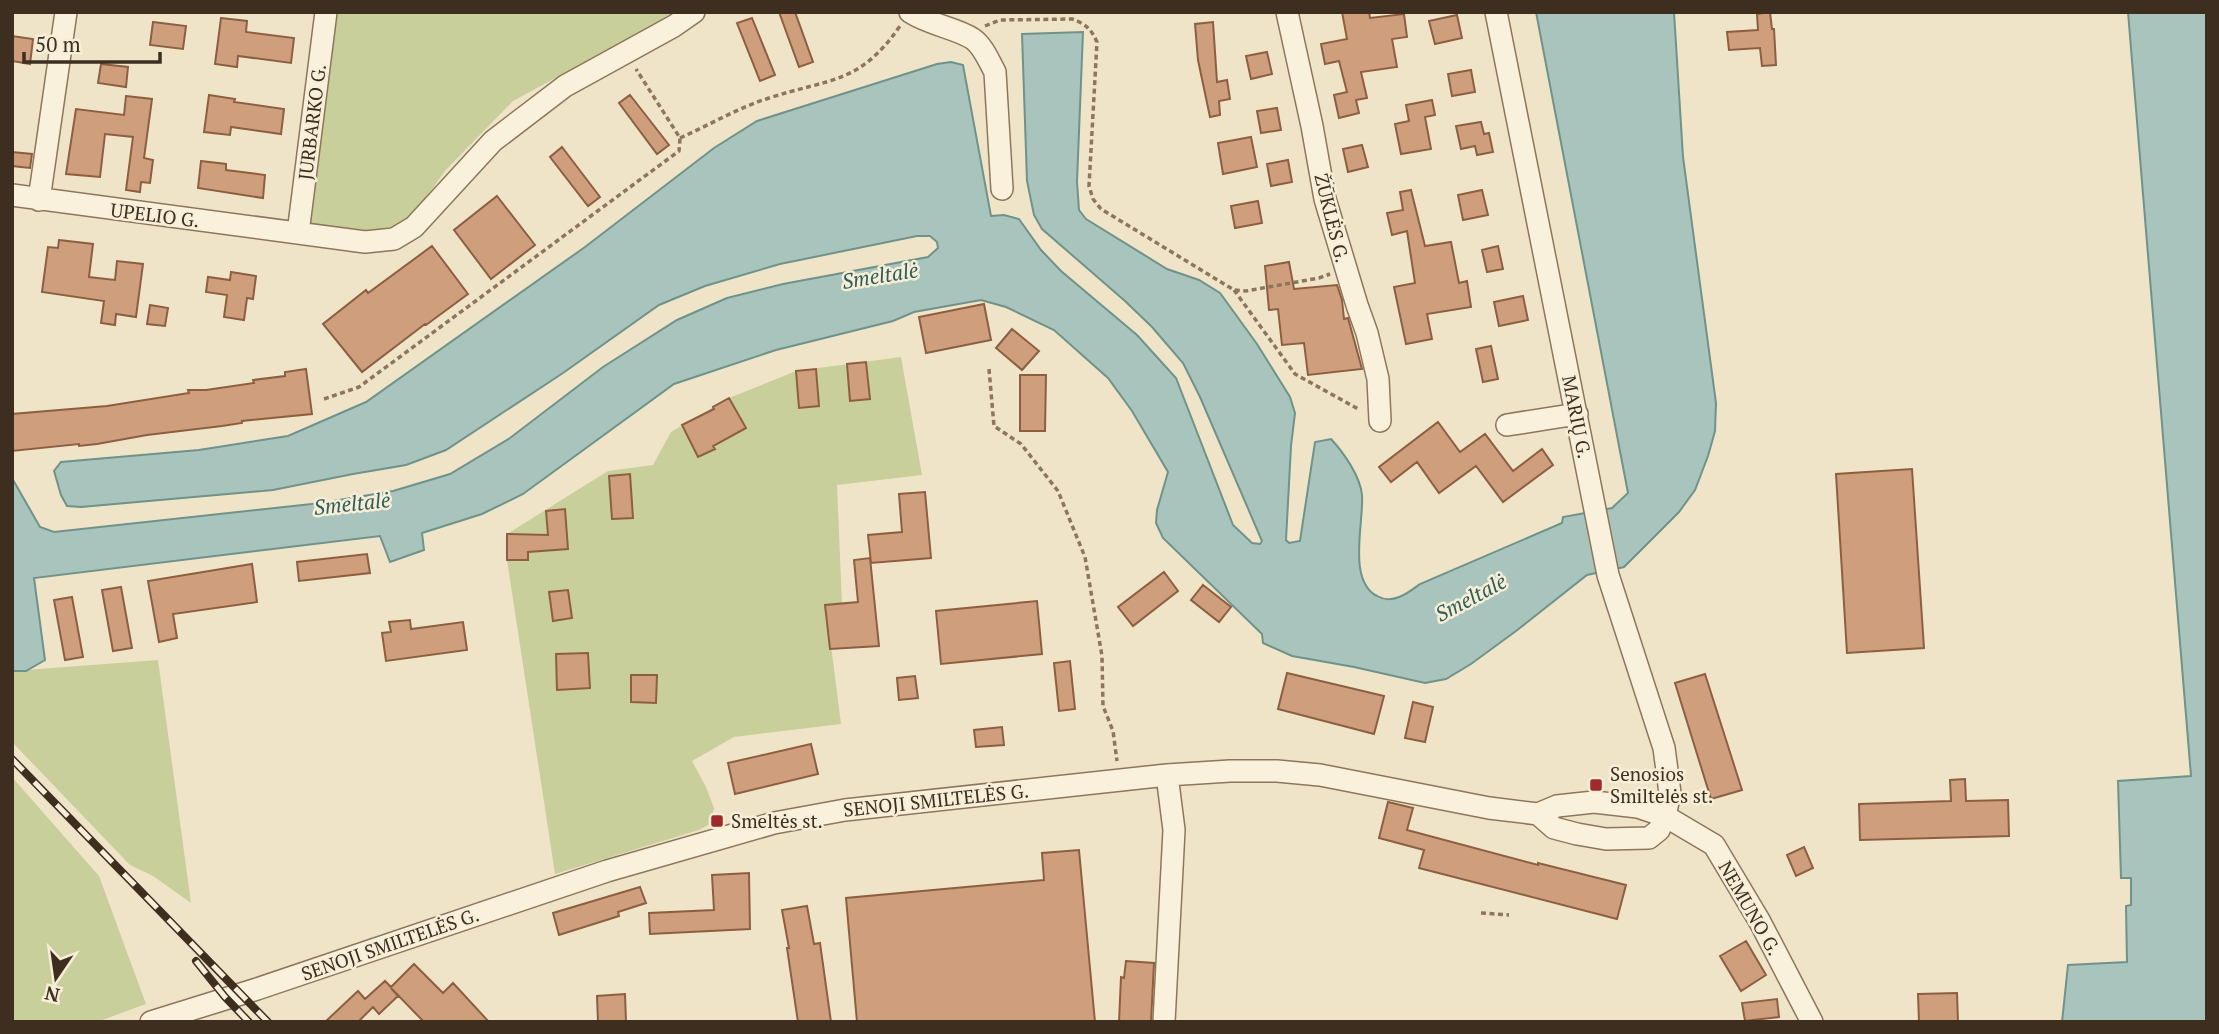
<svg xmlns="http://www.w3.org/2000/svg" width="2219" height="1034" font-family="'PT Serif',serif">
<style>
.green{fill:#c9cf9b}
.water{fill:#a9c4bc;stroke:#6f938a;stroke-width:2}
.building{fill:#cf9f7d;stroke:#8d5f41;stroke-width:2}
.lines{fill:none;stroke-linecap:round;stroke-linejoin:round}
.minor-casing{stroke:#8d765c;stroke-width:24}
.path{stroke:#8d765c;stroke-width:3.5;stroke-dasharray:5 3.5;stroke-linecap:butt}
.minor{stroke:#faf1dc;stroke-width:21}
.rail-casing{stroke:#3d2e20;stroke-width:8}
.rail{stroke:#f7eed8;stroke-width:5;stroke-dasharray:16;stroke-linecap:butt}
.poi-dot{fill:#9e2a2b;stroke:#f7eed8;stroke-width:2.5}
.labels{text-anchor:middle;stroke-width:5;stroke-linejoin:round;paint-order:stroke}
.street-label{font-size:19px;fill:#3d2e20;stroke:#f7eed8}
.poi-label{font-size:19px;fill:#3d2e20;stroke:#f7eed8;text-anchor:start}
.water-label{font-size:21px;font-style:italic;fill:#2f5d5a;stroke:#f7eed8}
</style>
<rect width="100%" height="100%" fill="#f0e4c8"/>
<path class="green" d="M334,12H673L648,28L513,101L445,171L403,230L368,237L305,228Z
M901,357L922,475L837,485L842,604L826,606L841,724L734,737L692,761L706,787L714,808L710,824L699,830L555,874L507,560V534L608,471L653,465L671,432L729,398L796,371Z
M158,660L191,903L153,876L130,865L12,742V671Z
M12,777L99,876L146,1004L97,1022H12Z"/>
<path class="water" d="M1536,12H1674L1683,157L1716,403L1715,431L1708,456L1695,490L1679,512L1624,567L1587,575L1516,631L1471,664L1446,679L1425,683L1354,667L1292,656L1263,643L1262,634L1163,538L1156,523L1157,510L1168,472L1132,411L1108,378L1054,330L1006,307L981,300L914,312L893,321L776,350L674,384L523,494L482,514L422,533L424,550L390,562L380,536L34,578L45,660L26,671H12V478L40,527L54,532L321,503L393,491L450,474L510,438L603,367L677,320L727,298L783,284L928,257L938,248L937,242L930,236H917L780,264L705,286L659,305L563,373L446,450L406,465L353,474L273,490L81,507L67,506L61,495L54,471L61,462L199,450L288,436L366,402L585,247L714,148L757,121L937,64L951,62L963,65L991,216L1004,215L1019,219L1041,250L1061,271L1137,335L1176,378L1233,525L1252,543L1260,544L1262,541L1200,397L1183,363L1152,327L1125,301L1042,229L1034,215L1027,181L1022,34L1083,32L1077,182L1079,210L1086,219L1167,269L1199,280L1220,293L1257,344L1290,397L1295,413L1291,446L1286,540L1289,543L1300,541L1315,442L1331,439C1344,453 1360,476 1362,495C1364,523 1347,580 1377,596C1393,605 1408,593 1420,584L1562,523L1563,517L1612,508L1628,493Z
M2128,12H2207V1022H2062L2068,965L2127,962L2126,906L2131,905V878H2121L2118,781L2191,776Z"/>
<path class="building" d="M779,12H795L813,62L799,67Z
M1342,12H1369L1370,18L1404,14L1407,37L1392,39L1397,67L1361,72L1367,98L1356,100L1359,113L1339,118L1334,95L1347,92L1339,61L1325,64L1321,44L1347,39Z
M1770,12L1772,29H1774L1776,65L1762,66L1760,48L1729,50L1727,32L1758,30L1757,14Z
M1457,15L1462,38L1435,44L1429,21Z
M221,18L247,21L246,32L294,38L291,63L238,56L237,67L215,64Z
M752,18L775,75L760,81L737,23Z
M153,22L186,26L183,49L150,45Z
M1213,22L1217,82L1227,80L1230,99L1219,101L1220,115L1210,117L1198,60L1195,24Z
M12,36L33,39L30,64L12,61Z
M1267,52L1272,74L1251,79L1246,56Z
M101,64L128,67L126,87L98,83Z
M1471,70L1475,92L1452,96L1448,74Z
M209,95L235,99L234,102L284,109L281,134L231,127L230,135L204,132Z
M630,95L669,145L657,154L619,103Z
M126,96L152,99L144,158L153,160L150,183L141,182L140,192L126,190L133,137L105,134L100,177L66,174L76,109L124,115Z
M1432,100L1435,115L1425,117L1431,149L1401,154L1395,124L1409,121L1406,105Z
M1277,108L1281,130L1261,133L1257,111Z
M1481,122L1484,134L1489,133L1493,152L1477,155L1475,146L1461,149L1456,126Z
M1251,137L1257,167L1223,174L1218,143Z
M1362,145L1368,167L1348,172L1343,149Z
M562,147L600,197L588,206L550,157Z
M12,152L32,154L30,168L12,166Z
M1288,160L1292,182L1271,186L1267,164Z
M201,161L226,164V170L265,175L263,198L198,188Z
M1411,190L1425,246L1451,242L1459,283L1467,281L1471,307L1427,314L1432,339L1406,344L1394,287L1415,283L1407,231L1392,235L1387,213L1403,210L1400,192Z
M1482,190L1488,215L1463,220L1458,195Z
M497,196L535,245L491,279L454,230Z
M1258,201L1262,223L1235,228L1231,206Z
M59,240L93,244L89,277L115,280L117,261L143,264L136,317L116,314L115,325L101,323L104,301L42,292L48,247L58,248Z
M432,246L468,294L426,325L425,324L362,372L323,324L366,290L368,293Z
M1498,246L1503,269L1487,272L1482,250Z
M1289,262L1294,289L1337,285L1342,300L1344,319L1348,318L1362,369L1308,375L1304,343L1282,345L1278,309L1269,310L1265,266Z
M231,272L256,276L253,299L247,298L244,320L224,317L227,295L206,292L208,277L230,280Z
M1523,296L1528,320L1499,326L1494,302Z
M984,304L991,340L926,353L919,317Z
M150,305L168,308L165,326L147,324Z
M1012,329L1039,351L1022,370L996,348Z
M1491,346L1498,379L1483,382L1476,349Z
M866,362L870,399L850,401L847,364Z
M306,369L312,414L242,421V423L222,426L147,435L97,444L79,446V444L12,451V414L107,406L189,393L188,390H206L254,383L253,380L285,376V372Z
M816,369L819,406L799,408L796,371Z
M1020,375H1046L1045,431H1020Z
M729,398L746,428L713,446L715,449L698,457L682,425L714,409L713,407Z
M1438,422L1460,452L1485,434L1513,471L1542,449L1553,465L1503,502L1476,466L1439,493L1417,462L1391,482L1379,467Z
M1912,469L1924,648L1847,653L1836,474Z
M630,474L633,518L612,519L609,476Z
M925,492L931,558L871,563L868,535L902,532L899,494Z
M565,509L568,549L528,552V560H507V534L548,535L546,511Z
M367,554L370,573L299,581L297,562Z
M870,558L879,646L830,649L825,605L858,602L854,560Z
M252,564L257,602L173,614L177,638L159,642L148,581Z
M1164,572L1178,591L1133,626L1118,607Z
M1203,585L1231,607L1219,622L1191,600Z
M121,587L132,648L113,651L102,590Z
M568,590L572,618L553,621L549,592Z
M72,597L83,657L65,660L54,600Z
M1037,601L1042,654L941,664L936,611Z
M410,620L411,629L463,622L467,650L386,661L382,633L391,632L389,622Z
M588,653L590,688L557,690L556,654Z
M1070,661L1075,709L1059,711L1054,663Z
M1287,673L1384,696L1374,734L1278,709Z
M1705,674L1742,790L1711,799L1675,683Z
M631,675H657L656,703L631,702Z
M915,676L918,698L899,700L897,678Z
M1413,702L1433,707L1425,742L1405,738Z
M1002,727L1004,745L976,747L974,730Z
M811,744L818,774L735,794L728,763Z
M1965,779L1966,801L2008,800L2009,836L1860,840L1859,804L1951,801L1950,780Z
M1388,802L1413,808L1407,830L1538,865V863L1626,885L1617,919L1419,868L1424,850L1379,838Z
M1804,847L1813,868L1796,876L1787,855Z
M1079,850L1095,1022H857L846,898L1044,880L1042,853Z
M749,873L750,929L650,934L649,913L714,910L712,875Z
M640,887L646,903L618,912L619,916L559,935L553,913Z
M807,906L814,944L820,943L831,1022H798L787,948H789L782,910Z
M1746,941L1766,975L1741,991L1720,956Z
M1126,961L1154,963L1151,1022H1119L1121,977L1124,978Z
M414,964L443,993L453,983L489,1022H424L391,988L398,996L379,1014L373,1007L358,1022H325L358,991L365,999L385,981L391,987Z
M1957,993L1958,1022H1919L1918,994Z
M625,994L626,1022H598L597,996Z
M1777,999L1779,1017L1745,1021L1742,1003Z"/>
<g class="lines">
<g class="minor-casing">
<path id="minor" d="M910,12C930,25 956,28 973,39C983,46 989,61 995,72L1002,189
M1287,12L1312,126L1325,199L1357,305L1367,333L1378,379L1380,421
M1496,12L1608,575L1664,748L1670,793L1665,816L1659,830L1649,838L1606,839L1577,834L1554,828L1538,814
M12,195L365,242L394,239L414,227L493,141L565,86L674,26L694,12
M39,200L66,12
M298,233L326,12
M1507,425L1577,414
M151,1022L257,989L607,871L774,823L845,810L1167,775L1230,771H1277L1320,775L1489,808L1538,814L1557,806L1594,802L1638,807L1665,816L1714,845L1760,922L1812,1022
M1164,1022L1174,830L1167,775"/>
</g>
<path class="path" d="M985,26L1000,20L1072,19C1086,24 1091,29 1097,42L1089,186L1093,199L1101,209L1234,290L1246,291L1319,278L1330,274
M680,138C709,125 738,108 769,98C830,78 859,85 900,26
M1234,290L1295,374L1360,410
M989,369L994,426L1021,444L1058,491L1085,557L1102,656L1103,706L1113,731L1117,761
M324,399L359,387L679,151L680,138L636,69
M1481,913L1509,915"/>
<use href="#minor" class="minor"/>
<g class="rail-casing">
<path id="rail" d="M12,759L268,1022
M196,961L225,997L249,1022"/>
</g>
<use href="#rail" class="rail"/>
</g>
<g class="poi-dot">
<rect x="1589" y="778" width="14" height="14" rx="3.5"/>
<rect x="710" y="814" width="14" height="14" rx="3.5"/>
</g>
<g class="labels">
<g class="street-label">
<text transform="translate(312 122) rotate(-83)" y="7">JURBARKO G.</text>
<text transform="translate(155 215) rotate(7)" y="7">UPELIO G.</text>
<text transform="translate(1332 218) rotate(76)" y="7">ŽŪKLĖS G.</text>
<text transform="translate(1577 417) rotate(79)" y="7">MARIŲ G.</text>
<text transform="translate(936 800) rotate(-6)" y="7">SENOJI SMILTELĖS G.</text>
<text transform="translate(1750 908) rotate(60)" y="7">NEMUNO G.</text>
<text transform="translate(390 944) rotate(-19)" y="7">SENOJI SMILTELĖS G.</text>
</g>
<g class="poi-label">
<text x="1610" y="781">Senosios<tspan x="1610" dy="22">Smiltelės st.</tspan></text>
<text x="731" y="828">Smeltės st.</text>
</g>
<g class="water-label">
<text transform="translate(880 276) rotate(-9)" y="7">Smeltalė</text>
<text transform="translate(352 504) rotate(-6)" y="7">Smeltalė</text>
<text transform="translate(1471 598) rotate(-28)" y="7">Smeltalė</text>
</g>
</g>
<rect width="2219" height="1034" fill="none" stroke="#3d2e20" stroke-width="28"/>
<g transform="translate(56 978) rotate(193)" stroke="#f7eed8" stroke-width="5" paint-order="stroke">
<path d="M0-5L12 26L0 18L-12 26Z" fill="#3d2e20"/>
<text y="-10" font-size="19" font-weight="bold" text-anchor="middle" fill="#3d2e20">N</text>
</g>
<path d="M24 52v10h136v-10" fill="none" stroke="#3d2e20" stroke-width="3.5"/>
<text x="35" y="52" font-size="21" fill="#3d2e20" stroke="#f7eed8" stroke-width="5" paint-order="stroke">50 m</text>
</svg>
